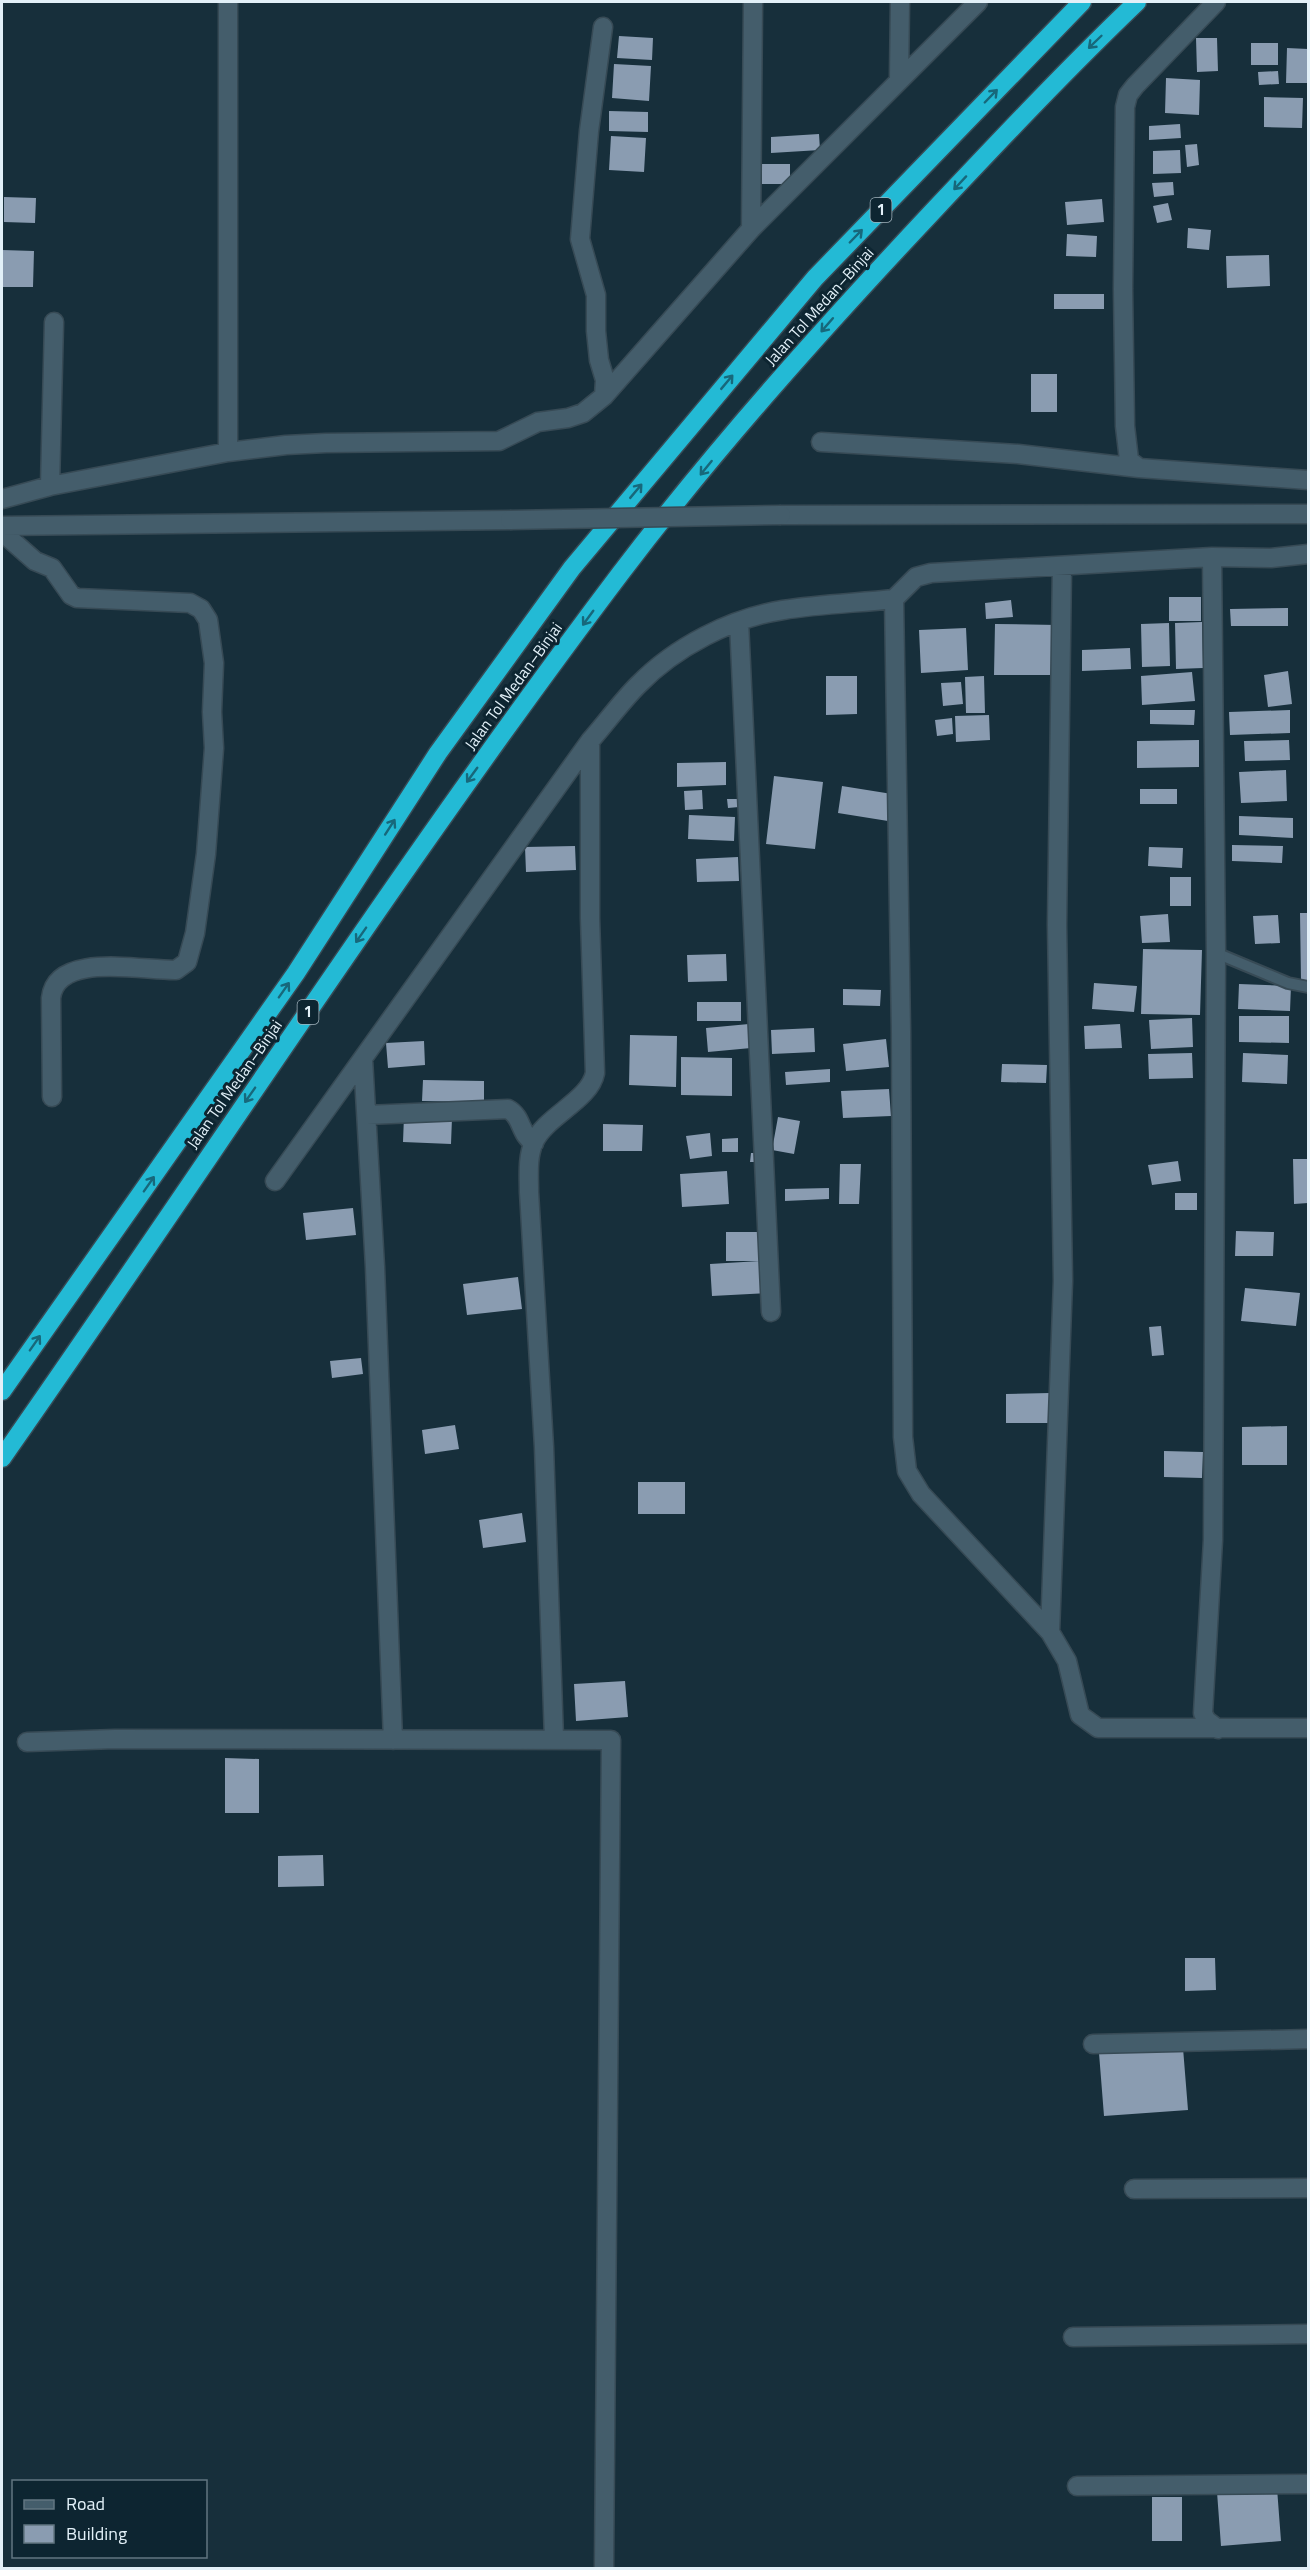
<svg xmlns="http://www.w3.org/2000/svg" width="1310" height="2570" font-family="'Titillium Web',sans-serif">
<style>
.building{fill:#8a9cb1}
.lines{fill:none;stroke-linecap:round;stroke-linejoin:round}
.lane-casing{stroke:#374a55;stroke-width:14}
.street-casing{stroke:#374a55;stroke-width:21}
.highway-casing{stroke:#374a55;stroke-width:21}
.lane{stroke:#445d6b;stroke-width:10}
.street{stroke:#445d6b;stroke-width:18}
.highway{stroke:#23bad5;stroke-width:18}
.street-bridge-casing{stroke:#374a55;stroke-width:21;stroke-linecap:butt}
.street-bridge{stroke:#445d6b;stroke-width:18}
.oneway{stroke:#17687b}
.labels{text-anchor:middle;stroke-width:6;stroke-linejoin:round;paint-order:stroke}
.shield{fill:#0d2531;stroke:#a2b3bc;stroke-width:1.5}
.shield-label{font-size:15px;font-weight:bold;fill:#e2f0f8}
.street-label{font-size:16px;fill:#e2f0f8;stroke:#0d2531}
</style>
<rect width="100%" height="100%" fill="#172f3b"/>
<path class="building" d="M619,36L653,38L652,60L617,58Z
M1196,38H1217L1218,71L1197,72Z
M1251,43H1278V65H1251Z
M1287,48L1308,49V83H1286Z
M614,64L651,66L649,101L612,98Z
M1278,71L1279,84L1259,85L1258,72Z
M1166,78L1200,80L1199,115L1165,113Z
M1264,97L1303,98L1302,128L1264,127Z
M609,111L648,112V132L609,131Z
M1180,124L1181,138L1149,140V126Z
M819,134L820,150L771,153V137Z
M611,136L646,138L644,172L609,170Z
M1197,144L1199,165L1187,167L1185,145Z
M1180,150L1181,173L1153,174V151Z
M762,164H790V184H762Z
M1173,182L1174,195L1154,197L1152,183Z
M4,197L36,198L35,223L4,222Z
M1102,199L1104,222L1067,225L1065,202Z
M1168,203L1172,220L1157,223L1153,206Z
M1188,228L1211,230L1209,250L1187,248Z
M1067,234L1097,236L1096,257L1066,256Z
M2,250L34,251L33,287H2Z
M1269,255L1270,286L1227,288L1226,256Z
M1054,294H1104V309H1054Z
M1031,374H1057V412H1031Z
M1169,597H1201V621H1169Z
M1011,600L1013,617L986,619L985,603Z
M1288,608V626H1231L1230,609Z
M1202,622L1203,668L1176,669L1175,623Z
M1169,623L1170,666L1142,667L1141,624Z
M995,624L1057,625L1056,675H994Z
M966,628L968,670L921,673L919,630Z
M1130,648L1131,669L1082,671V650Z
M1288,671L1292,704L1268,707L1264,675Z
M1192,672L1195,701L1142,705L1141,676Z
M826,676H857V714L826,715Z
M984,676L985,713H966L965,677Z
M961,682L963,704L943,706L941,683Z
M1150,710H1195L1194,725L1150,724Z
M1290,710V733L1230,735L1229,712Z
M989,715L990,740L956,742L955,716Z
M952,718L953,734L937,736L935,720Z
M1199,740V767L1137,768V741Z
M1289,740L1290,760L1245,761L1244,741Z
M726,762V785L677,787V763Z
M1286,770L1287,801L1241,803L1239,772Z
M774,776L823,782L815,849L766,844Z
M842,786L892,794L888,821L838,813Z
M1140,789H1177V804H1140Z
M702,790L703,809L685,810L684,791Z
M727,799H739V807L728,808Z
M689,815L735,817L734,841L688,839Z
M1239,816L1293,818V838L1239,835Z
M1232,845L1283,846L1282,863L1232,861Z
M575,846L576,870L526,872L525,847Z
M1149,847L1183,848L1182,868L1148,866Z
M738,857L739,881L697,882L696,859Z
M1170,877H1191V906H1170Z
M1300,913H1308V981H1301Z
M1168,914L1170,942L1142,943L1140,916Z
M1278,915L1280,943L1255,944L1253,916Z
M1143,949L1202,950L1200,1015L1141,1014Z
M726,954L727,981L688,982L687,955Z
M1094,983L1137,986L1134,1012L1092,1009Z
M1239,984L1291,986L1290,1011L1238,1009Z
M843,989L881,990L880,1006L843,1005Z
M697,1002H741V1021H697Z
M1239,1016H1289V1043L1239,1042Z
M1192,1018L1193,1047L1151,1049L1149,1020Z
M749,1024L751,1048L708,1052L706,1028Z
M1120,1024L1122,1048L1085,1049L1084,1026Z
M814,1028L815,1052L772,1054L771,1030Z
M630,1035L677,1036L676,1087L629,1085Z
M886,1039L889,1067L846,1071L843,1044Z
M424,1041L425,1065L388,1068L386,1043Z
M1192,1053L1193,1078L1149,1079L1148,1054Z
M1243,1053L1288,1055L1287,1084L1242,1082Z
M681,1057L732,1058V1096L681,1095Z
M1002,1064L1047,1065L1046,1083L1001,1082Z
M830,1069V1082L786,1085L785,1072Z
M423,1080L484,1081V1102L422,1101Z
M889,1089L891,1116L843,1118L841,1091Z
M404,1116L452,1118L451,1144L403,1142Z
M778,1117L800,1121L794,1154L772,1150Z
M603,1124L643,1125L642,1151H603Z
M710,1133L712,1156L690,1159L686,1136Z
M738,1138V1152H722V1139Z
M751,1153H756V1162H750Z
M1293,1159H1308V1203L1294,1204Z
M1178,1161L1181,1181L1152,1185L1148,1165Z
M840,1164H861L859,1204H839Z
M727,1171L729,1204L682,1207L680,1174Z
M829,1188V1199L785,1201V1189Z
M1175,1193H1197V1210H1175Z
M353,1208L356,1235L306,1240L303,1213Z
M1236,1231L1274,1232L1273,1256H1235Z
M726,1232H764L767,1293L712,1296L710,1264L760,1261H726Z
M518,1277L522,1309L467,1315L463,1284Z
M1245,1288L1300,1293L1296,1326L1241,1321Z
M1161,1326L1164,1355L1152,1356L1149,1327Z
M361,1358L363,1374L332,1378L330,1361Z
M1050,1393L1051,1423H1006V1394Z
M455,1425L459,1449L425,1454L422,1430Z
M1287,1426V1465H1242V1427Z
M1164,1451L1203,1452L1202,1478L1164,1477Z
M638,1482H685V1514H638Z
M522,1513L526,1542L483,1548L479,1520Z
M625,1681L628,1717L576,1721L574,1684Z
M225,1758L259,1759V1813H225Z
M323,1855L324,1886L278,1887V1856Z
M1185,1958H1215L1216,1990L1185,1991Z
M1183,2048L1188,2110L1104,2116L1099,2053Z
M1277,2488L1281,2541L1221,2546L1217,2492Z
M1152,2497H1182V2541H1152Z"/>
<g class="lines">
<g class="lane-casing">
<path id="lane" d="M1216,953L1288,983L1308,987"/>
</g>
<g class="street-casing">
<path id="street" d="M603,27L589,131L580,239L596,295V331L599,360L605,380L604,396
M899,78L900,2
M751,229L753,2
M821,442L1018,454L1139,468L1308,480
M228,452V2
M1139,468L1129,460L1125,426L1123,289L1125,107L1128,95L1135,86L1216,2
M50,486L228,452L286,445L326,443L499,441L538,422L568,418L583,413L604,396L751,229L978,2
M2,499L50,486L54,322
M781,515L1308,514
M2,526L510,520
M2,532L35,561L52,568L71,595L77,598L190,603L201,609L208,620L214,663L212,712L214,748L206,854L195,933L187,962L176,970C143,971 56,951 51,998L52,1097
M1308,554L1271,558L1212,557L931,573L916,577L894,599L901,1032L903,1437L907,1471L921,1494L1050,1632L1067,1661L1080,1715L1098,1728H1308
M1212,557L1216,953L1213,1540L1203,1713L1206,1720L1218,1729
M739,622L771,1312
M363,1059L375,1267L393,1740
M367,1115L508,1109C523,1117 519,1134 534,1143
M275,1181L590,741C606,723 621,702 638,685C675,647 731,618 783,610C820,604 857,603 894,599
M1050,1632L1063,1281L1057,925L1062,567
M554,1739L544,1447L529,1192C529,1176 527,1157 534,1142C546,1116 590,1100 595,1073L590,918V741
M27,1742L115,1739L611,1740L604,2568
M1093,2044L1308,2039
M1134,2189L1308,2188
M1073,2337L1308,2334
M1077,2486L1308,2484"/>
</g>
<g class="highway-casing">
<path id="highway" d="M2,1391L296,973L438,753L572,568L815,278L1082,2
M2,1458C208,1164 403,861 620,574C717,446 826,325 936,208C1002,138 1068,68 1137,2"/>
</g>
<use href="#lane" class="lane"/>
<use href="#street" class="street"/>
<use href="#highway" class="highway"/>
<g class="street-bridge-casing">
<path id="street-bridge" d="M510,520L781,515"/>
</g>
<use href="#street-bridge" class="street-bridge"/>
</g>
<defs><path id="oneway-shaft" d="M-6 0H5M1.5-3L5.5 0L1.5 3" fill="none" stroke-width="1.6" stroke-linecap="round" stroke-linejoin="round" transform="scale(1.5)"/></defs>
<g class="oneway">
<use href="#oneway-shaft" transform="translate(1095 42) rotate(136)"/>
<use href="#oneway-shaft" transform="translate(991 96) rotate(-46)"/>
<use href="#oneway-shaft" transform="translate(960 183) rotate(133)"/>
<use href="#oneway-shaft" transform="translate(856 236) rotate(-46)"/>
<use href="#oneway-shaft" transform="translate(827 325) rotate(131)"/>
<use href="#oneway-shaft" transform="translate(727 382) rotate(-50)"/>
<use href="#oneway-shaft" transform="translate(706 468) rotate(129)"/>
<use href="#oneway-shaft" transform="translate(636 491) rotate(-50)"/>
<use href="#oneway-shaft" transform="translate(588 618) rotate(126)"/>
<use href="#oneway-shaft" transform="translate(472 775) rotate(126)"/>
<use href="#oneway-shaft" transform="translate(390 827) rotate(-57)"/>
<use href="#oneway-shaft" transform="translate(361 935) rotate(125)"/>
<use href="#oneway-shaft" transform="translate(284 990) rotate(-55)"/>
<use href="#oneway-shaft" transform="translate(250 1095) rotate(125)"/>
<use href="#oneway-shaft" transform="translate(149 1184) rotate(-55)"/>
<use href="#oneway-shaft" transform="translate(35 1343) rotate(-55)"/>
</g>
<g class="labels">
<g class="shield">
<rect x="870.5" y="198" width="21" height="24" rx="4.5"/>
<rect x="297.5" y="1000" width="21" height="24" rx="4.5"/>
</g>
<g class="shield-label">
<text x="881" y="215">1</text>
<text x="308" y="1017">1</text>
</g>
<g class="street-label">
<text transform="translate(819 306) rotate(-48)" y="6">Jalan Tol Medan–Binjai</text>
<text transform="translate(513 686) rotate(-54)" y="6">Jalan Tol Medan–Binjai</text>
<text transform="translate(234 1084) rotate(-55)" y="6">Jalan Tol Medan–Binjai</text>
</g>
</g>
<rect width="1310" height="2570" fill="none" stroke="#e2f0f8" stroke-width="6"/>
<rect x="12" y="2480" width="195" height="78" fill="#0d2531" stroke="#627681" stroke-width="1.5"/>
<rect x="24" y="2500" width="30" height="9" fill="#445d6b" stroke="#627681" stroke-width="1.5"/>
<text x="66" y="2510" font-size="18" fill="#e2f0f8">Road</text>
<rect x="24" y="2525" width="30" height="18" fill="#8a9cb1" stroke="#627681" stroke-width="1.5"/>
<text x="66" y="2540" font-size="18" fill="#e2f0f8">Building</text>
</svg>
